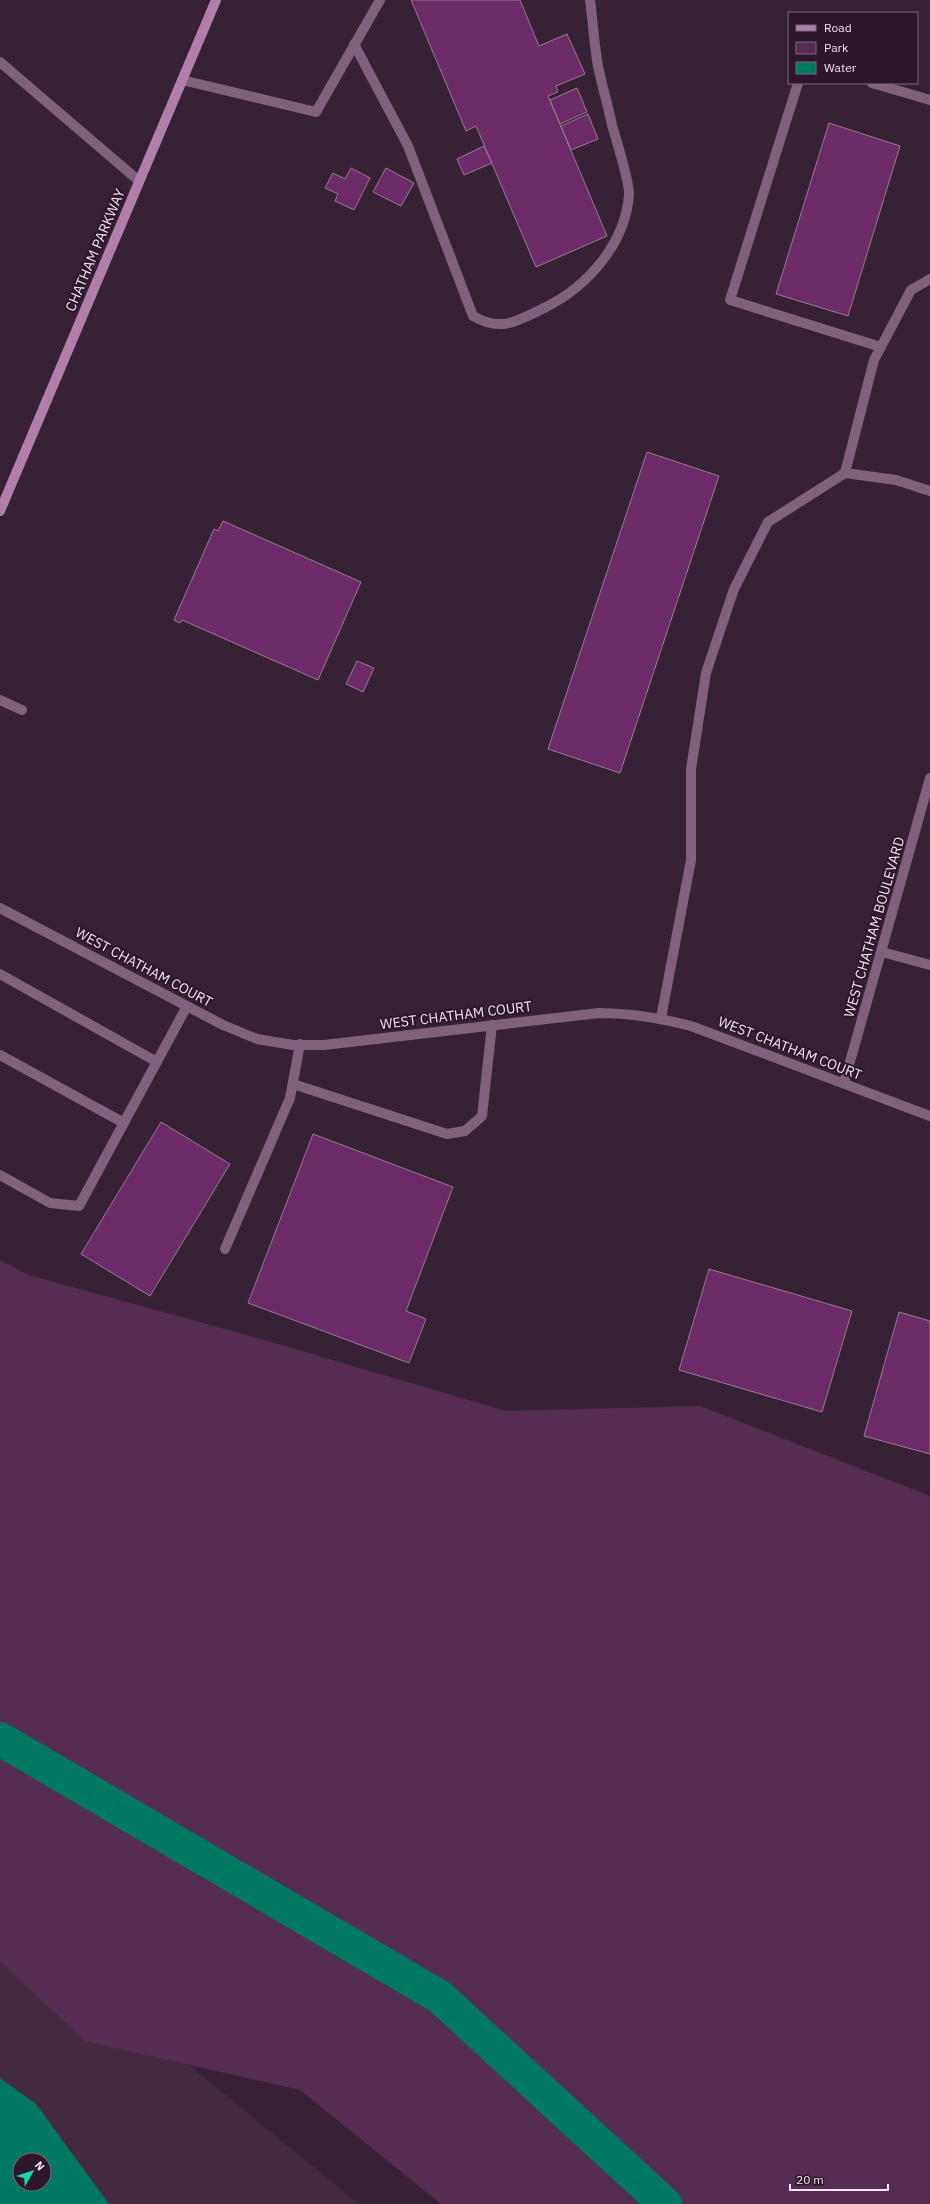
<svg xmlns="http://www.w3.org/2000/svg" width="930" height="2204" font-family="'IBM Plex Sans',sans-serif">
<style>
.built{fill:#442a41;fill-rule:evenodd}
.green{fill:#562d52}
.water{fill:#017862;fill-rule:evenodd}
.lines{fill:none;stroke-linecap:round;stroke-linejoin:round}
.canal{stroke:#017862;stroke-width:34}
.building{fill:#6c2b67;stroke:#947b90}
.lane{stroke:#7f617b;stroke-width:10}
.street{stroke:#7f617b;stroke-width:10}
.secondary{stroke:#af7fa9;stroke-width:10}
.labels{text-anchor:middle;stroke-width:4;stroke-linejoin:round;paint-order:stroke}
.street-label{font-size:14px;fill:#f2e4f0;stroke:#2c182a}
</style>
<rect width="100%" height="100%" fill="#362234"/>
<path class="built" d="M0,1924L189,2065L359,2204H0ZM20,2160H44V2184H20Z"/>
<path class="green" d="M0,1260L28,1275L247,1335L506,1411L700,1406L930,1496V2204H441L300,2090L85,2041L0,1961Z"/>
<path class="water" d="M0,2078L36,2104L109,2204H0ZM20,2160H44V2184H20Z"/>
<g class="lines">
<path class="canal" d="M0,1739L440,1997L665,2204"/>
</g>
<path class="building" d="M411,0H520L539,46L567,34L585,74L556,86L558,92L548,96L607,236L536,267L476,126L466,131Z
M577,88L587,112L560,124L550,100Z
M588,114L598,139L571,150L561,126Z
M829,123L900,146L848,316L776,294Z
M484,146L492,163L464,175L457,159Z
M351,168L370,178L354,210L335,201L338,194L325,188L333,173L345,179Z
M386,168L414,183L401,206L373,192Z
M647,452L719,476L620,773L548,749Z
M223,521L361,582L318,680L182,620L180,623L174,620L214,529L218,531Z
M357,661L374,668L363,692L346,684Z
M161,1122L230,1164L150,1296L81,1254Z
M313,1134L453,1187L406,1311L426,1319L409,1363L248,1303Z
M709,1269L852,1311L822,1412L679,1370Z
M899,1312L930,1321V1454L864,1436Z"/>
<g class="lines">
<path class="lane" d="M354,44L408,146L473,316C502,333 519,320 546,307C588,286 625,244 629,195C630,182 616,140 612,125C608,105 602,86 598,66C594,44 593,22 590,0
M0,62L139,181
M182,80L316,112L380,0
M798,83L730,300L881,347
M872,83L930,100
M930,279L911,290L874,360L845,473L896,480L930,491
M0,700L22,710
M882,952L930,965
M0,974L157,1062
M661,1018L691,860V769L706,673L734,589L768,522L845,473
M0,1055L124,1123
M293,1084L447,1134L465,1131L482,1116L492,1025
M0,1175L50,1203L79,1206L187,1006
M225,1249L290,1098L300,1044"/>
<path class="street" d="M0,908L223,1025L257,1039L293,1045H324L599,1013C631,1013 660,1018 691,1026L930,1116
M844,1083L930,778"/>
<path class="secondary" d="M0,511L216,0"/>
</g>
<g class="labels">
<g class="street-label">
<text transform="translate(95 250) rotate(-67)" y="5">CHATHAM PARKWAY</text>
<text transform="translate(874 927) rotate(-74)" y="5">WEST CHATHAM BOULEVARD</text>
<text transform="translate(144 967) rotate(28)" y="5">WEST CHATHAM COURT</text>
<text transform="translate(456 1015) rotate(-7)" y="5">WEST CHATHAM COURT</text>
<text transform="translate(790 1048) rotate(21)" y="5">WEST CHATHAM COURT</text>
</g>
</g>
<rect x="788" y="12" width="130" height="72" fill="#2c182a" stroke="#7b6a79"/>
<rect x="796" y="25" width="20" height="6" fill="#af7fa9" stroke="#7b6a79"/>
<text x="824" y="32" font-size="12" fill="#f2e4f0">Road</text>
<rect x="796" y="42" width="20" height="12" fill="#562d52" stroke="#7b6a79"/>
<text x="824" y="52" font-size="12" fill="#f2e4f0">Park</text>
<rect x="796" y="62" width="20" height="12" fill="#017862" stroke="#7b6a79"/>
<text x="824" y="72" font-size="12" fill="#f2e4f0">Water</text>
<g transform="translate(32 2172) rotate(51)"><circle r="19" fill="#2c182a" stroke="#7b6a79"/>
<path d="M0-3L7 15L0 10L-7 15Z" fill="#1ed5b0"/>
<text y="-6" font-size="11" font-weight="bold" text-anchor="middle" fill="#f2e4f0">N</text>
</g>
<path d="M790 2184v6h98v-6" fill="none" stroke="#f2e4f0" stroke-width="2"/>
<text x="796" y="2184" font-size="12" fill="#f2e4f0" stroke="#2c182a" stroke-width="3" paint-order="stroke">20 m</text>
</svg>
